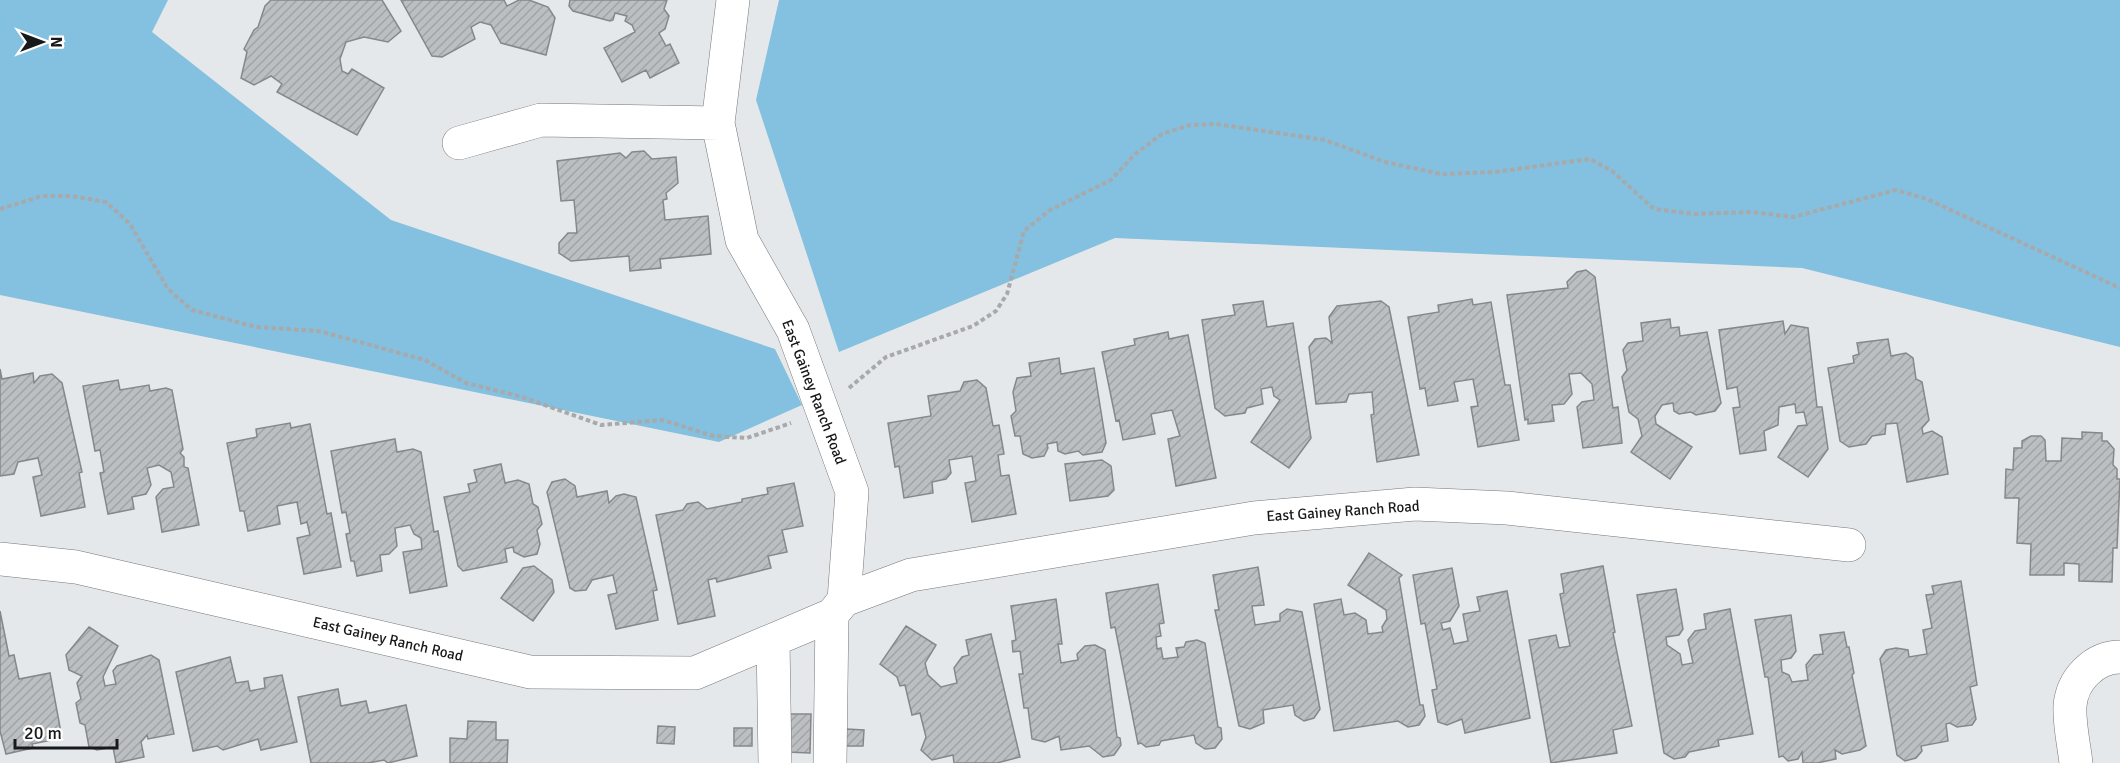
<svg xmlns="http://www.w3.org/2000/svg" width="2120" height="763" font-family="Signika,sans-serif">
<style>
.green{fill:#84c0df}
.building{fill:url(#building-hatch);stroke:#85888a;stroke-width:1.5}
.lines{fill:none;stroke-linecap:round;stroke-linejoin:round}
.minor-casing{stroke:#747778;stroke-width:34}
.path{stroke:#a7a9ab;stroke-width:4;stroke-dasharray:4.5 3;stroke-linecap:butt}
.minor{stroke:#fff;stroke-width:33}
.labels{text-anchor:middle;stroke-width:4.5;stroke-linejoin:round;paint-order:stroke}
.street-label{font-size:15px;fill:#18191a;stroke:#fff}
</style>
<defs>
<pattern id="building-hatch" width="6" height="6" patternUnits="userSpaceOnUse" patternTransform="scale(1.5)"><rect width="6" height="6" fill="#bcbfc1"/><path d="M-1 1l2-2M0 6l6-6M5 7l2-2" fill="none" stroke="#a1a4a5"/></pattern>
</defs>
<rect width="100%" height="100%" fill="#e5e8ea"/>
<path class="green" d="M0,0H168L152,32L391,220L775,349L802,405L719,442L0,295Z
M779,0H2120V347L1802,268L1115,238L839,352L756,100Z"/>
<path class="building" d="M271,0H382L401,31L388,42L364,37L346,42L340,59L342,71L348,74L352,69L384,88L357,135L277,92L282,84L271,76L254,85L241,78L247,52L244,49L254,30L258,27L265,6Z
M401,0H504L507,6L519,0H529L548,7L555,18L546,55L501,43L491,25L480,22L471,27L475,39L442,57L432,56Z
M570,0H667L664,9L669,16L665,29L659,33L666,46L670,44L679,63L650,78L646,70L622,82L604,48L635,32L632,25L625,21L627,16L615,13L613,20L610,21L573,11L569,6Z
M644,151L652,159L676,157L678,183L666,193L667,199L663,200L665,220L708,216L711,254L660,259L661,268L630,271L629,256L571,261L559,253V243L568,233H577L574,200L561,201L557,161L620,153L626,158L632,152Z
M1586,270L1595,277L1613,408L1618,407L1622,443L1583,448L1577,407L1582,402L1594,400L1592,384L1581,373L1569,374L1572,394L1564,404L1552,405L1554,421L1528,424V419L1525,420L1507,295L1568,288L1567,282L1577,272Z
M1472,299L1473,305L1491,302L1505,385H1510L1519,440L1478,447L1471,407L1478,406L1473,379L1454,382L1458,401L1428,406L1425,388L1420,389L1408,317L1439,312L1438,305Z
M1263,301L1267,327L1293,323L1311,438L1289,468L1251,442L1280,400L1274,396L1272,387L1261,389L1263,404L1247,408L1245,413L1225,416L1215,408L1202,320L1235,315L1233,305Z
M1381,301L1389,307L1419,455L1377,462L1371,415L1374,414L1372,392L1349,394L1346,402L1316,404L1309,347L1315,339L1326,338L1332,343L1329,317L1337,306Z
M1670,319L1671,328L1679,327L1680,336L1707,332L1721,403L1715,411L1696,415L1691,412L1679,414L1674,411L1673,403L1662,405L1655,416L1656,424L1692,447L1670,479L1631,452L1642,436L1638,419L1629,412L1622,377L1627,370L1623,350L1628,343L1643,341L1641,323Z
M1783,321L1785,334L1791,325L1808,328L1817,407H1822L1828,449L1808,477L1778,457L1798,426L1807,425L1804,412L1796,413L1795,404L1779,407L1778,425L1764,431L1766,450L1740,454L1733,408L1740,407L1737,387L1727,389L1719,330Z
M1168,332L1169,339L1188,335L1216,478L1176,486L1168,439L1180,436L1172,410L1151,414L1155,434L1123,440L1119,420L1116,421L1102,352L1135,345L1134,339Z
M1888,339L1891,356L1906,353L1913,358L1916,379L1922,382L1929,420L1922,428L1923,434L1932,431L1942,437L1948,474L1907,482L1897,423L1886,424L1885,434L1872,436L1866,444L1849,447L1840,441L1828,368L1854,363L1853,356L1859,354L1857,343Z
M1059,358L1061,374L1094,368L1106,443L1102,452L1083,455L1078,451L1065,454L1058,451L1057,442L1047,444L1048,448L1044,456L1032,458L1023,454L1020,436H1015L1011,416L1016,411L1013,392L1017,378L1031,376L1029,363Z
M0,369L2,379L33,373L34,383L40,376L52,374L62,383L82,472L79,473L85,507L41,516L33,477L42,475L38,458L18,462L14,474L0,476Z
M118,380L120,390L149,385L150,391L166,388L172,390L183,449L180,453L184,457V467L188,468L199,525L162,532L156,497L163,489L174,487L171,472L159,465L147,468L151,485L146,494L132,497L134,509L108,514L100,473L104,472L100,450L95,451L83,386Z
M977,380L986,388L993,426L999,425L1004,454L998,455L1001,476L1009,475L1016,514L972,522L965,483L976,481L972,456L949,460L951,473L946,479L932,482L933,493L904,498L899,466L895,467L888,423L931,416L928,396L960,391L964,382Z
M290,423L291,428L310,424L327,514L331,513L341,567L304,574L297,538L310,535L307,522L301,524L297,502L277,506L280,524L248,531L244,511H240L227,443L257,437L256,429Z
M2082,432L2102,433V441H2107L2114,449L2113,465L2117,469V479H2120L2117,548H2113L2112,582L2079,581V564L2064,563V575H2030L2031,544L2017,543L2019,498H2005L2006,469L2013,470L2014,448H2022V441L2031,436H2041L2045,440L2046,461H2061L2062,438L2082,439Z
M395,439L397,452L413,449L421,452L434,532L438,531L447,586L410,593L403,552L422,549L421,538L414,534L410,525L395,528L397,546L389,554L380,555L382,571L357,576L354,561H351L346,534L350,533L346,512L342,513L331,451Z
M1102,460L1111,466L1114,490L1108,496L1070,501L1065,464Z
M501,464L505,483L518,480L529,484L533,504L538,507L542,524L537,530L540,544L537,554L524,557L514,552L513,547L505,549L507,562L463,571L458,566L444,497L470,492L468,484L477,482L474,470Z
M565,479L575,486L577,497L607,491L609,503L616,496L624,494L636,497L657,590L653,591L658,620L616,629L608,595L617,593L613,575L592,580L586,590L575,591L570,588L547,492L552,482Z
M794,483L803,526L782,530L787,552L768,556L771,568L717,582L716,578L708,580L715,616L678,624L656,515L683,510L687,504L698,502L707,509L742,502V499L768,494L767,488Z
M1369,553L1402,575L1399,578L1420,705H1423L1425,716L1419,725L1408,727L1398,721L1334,731L1314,604L1341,599L1344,615L1355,613L1366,620L1368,634L1383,632L1382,627L1387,619L1386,610L1348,585Z
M534,566L552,580L554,592L533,621L501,598L523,568Z
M1603,566L1615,632L1613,633L1632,726L1613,730L1617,753L1551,763L1529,640L1556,635L1559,648L1570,646L1560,594L1564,593L1561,574Z
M1258,567L1264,605L1252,606L1255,625L1280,621V614L1287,609L1302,612L1320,709L1314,718L1304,721L1295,715L1293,705L1263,710L1264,723L1250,729L1239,726L1215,610H1219L1213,575Z
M1452,568L1459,606L1450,621L1441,623L1443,630L1450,628L1454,644L1468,641L1463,614L1480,611L1477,597L1507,591L1530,718L1465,733L1462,719L1447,725L1438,722L1432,690L1437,689L1425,623L1421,624L1413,575Z
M1961,581L1977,685L1970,687L1976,719L1972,725L1957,727L1950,723L1946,724L1948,741L1921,746L1922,751L1916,758L1905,761L1897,755L1880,659L1886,650L1896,648L1908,650L1909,657L1927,654L1923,630L1932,628L1926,595L1934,594L1932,586Z
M1158,584L1164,623L1159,624L1161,636L1156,637L1157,649L1161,648L1163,659L1178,657L1176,648L1184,647L1186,642L1197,640L1205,643L1218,727L1221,728L1222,739L1215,748L1205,749L1196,743L1194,735L1161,741L1159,745L1146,747L1141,743L1138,744L1115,627L1111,628L1106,593Z
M1676,589L1683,629L1679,635L1666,637L1667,645L1680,654L1682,665L1693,663L1688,640L1695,631L1706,629L1704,614L1730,609L1753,734L1718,740L1719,746L1689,752L1685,757L1674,759L1664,753L1637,595Z
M1056,599L1062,644H1058L1061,663L1078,660L1077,654L1085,646L1095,645L1105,650L1117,737L1120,738L1121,745L1114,755L1103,757L1089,746L1061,750L1059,736L1045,742L1032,739L1028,708H1024L1019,674H1023L1020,651L1013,652L1012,641L1016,640L1011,606Z
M0,611L9,656L14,655L19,679L50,673L62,738L32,744L33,748L6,754L0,731Z
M1791,615L1796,651L1791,658L1781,660L1782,672L1789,675L1792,682L1808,680L1806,665L1814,655L1823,654L1820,635L1844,632L1847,647H1849L1854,673L1852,675L1866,746L1860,750L1842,754L1835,750L1836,759L1817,763H1803L1802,752L1798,759L1788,761L1783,756L1779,757L1768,677H1765L1755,620Z
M906,626L936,645L925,663L928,675L941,687L957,683L954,668L962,657L969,655L966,640L991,634L1020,757L997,763H954L953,755L932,760L921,750L926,737L920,713L912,715L905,685L900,686L897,677L880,664Z
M89,627L118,646L103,677L105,686L116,684L113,671L117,666L151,655L159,660L174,734L148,739L147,735L141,742L144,757L116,763L113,747L97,750L89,747L85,725L80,723L76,703L81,699L77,683L82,676L69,670L66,655Z
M230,657L236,683L248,681L250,691L265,688L264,678L282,675L297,742L261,750L258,739L223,750L217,746L193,751L176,672Z
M338,689L341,706L366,701L369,713L406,705L417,756L388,763L384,760L368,763H311L298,697Z
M786,714H811L810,753L786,752Z
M468,721L496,722V740H508L507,763H450V738L467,739Z
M658,726L675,727L674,744L657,743Z
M734,728H752V746H734Z
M846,729L864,730L863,746H845Z"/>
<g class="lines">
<g class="minor-casing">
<path id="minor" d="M733,0L718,123L742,240L793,330L852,492L844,600
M459,143L541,120L718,123
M0,559L76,567L530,672L695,673L832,615L844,600L911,575L1254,518L1415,504L1507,508L1849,545
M773,640L775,763
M830,763L832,615
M2076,763C2074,745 2069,724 2070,706C2072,680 2094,657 2120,657"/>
</g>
<path class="path" d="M0,209L42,196H72L106,202L130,224L168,289L192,310L256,327L319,331L425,360L466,383L522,397L601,425L663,420L713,436L747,438L791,423
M849,388L886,357L973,326L996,311L1007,294L1024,231L1050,210L1111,180L1135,154L1162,134L1190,125L1216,124L1325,140L1385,162L1441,174L1495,172L1590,159L1612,171L1654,209L1695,214L1752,212L1793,217L1896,190L1927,199L2120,288"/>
<use href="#minor" class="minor"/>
</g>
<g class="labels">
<g class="street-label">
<text transform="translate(814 392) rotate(69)" y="5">East Gainey Ranch Road</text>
<text transform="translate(1343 511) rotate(-4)" y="5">East Gainey Ranch Road</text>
<text transform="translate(388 639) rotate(13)" y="5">East Gainey Ranch Road</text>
</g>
</g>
<g transform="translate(42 42) rotate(90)" stroke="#ffffff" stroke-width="4.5" paint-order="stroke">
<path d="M0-4.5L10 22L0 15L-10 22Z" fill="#18191a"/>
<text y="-9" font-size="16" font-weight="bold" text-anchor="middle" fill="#18191a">N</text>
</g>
<path d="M15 739v9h102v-9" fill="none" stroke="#18191a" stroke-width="3"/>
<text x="24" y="739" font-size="18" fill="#18191a" stroke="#ffffff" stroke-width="4.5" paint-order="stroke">20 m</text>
</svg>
